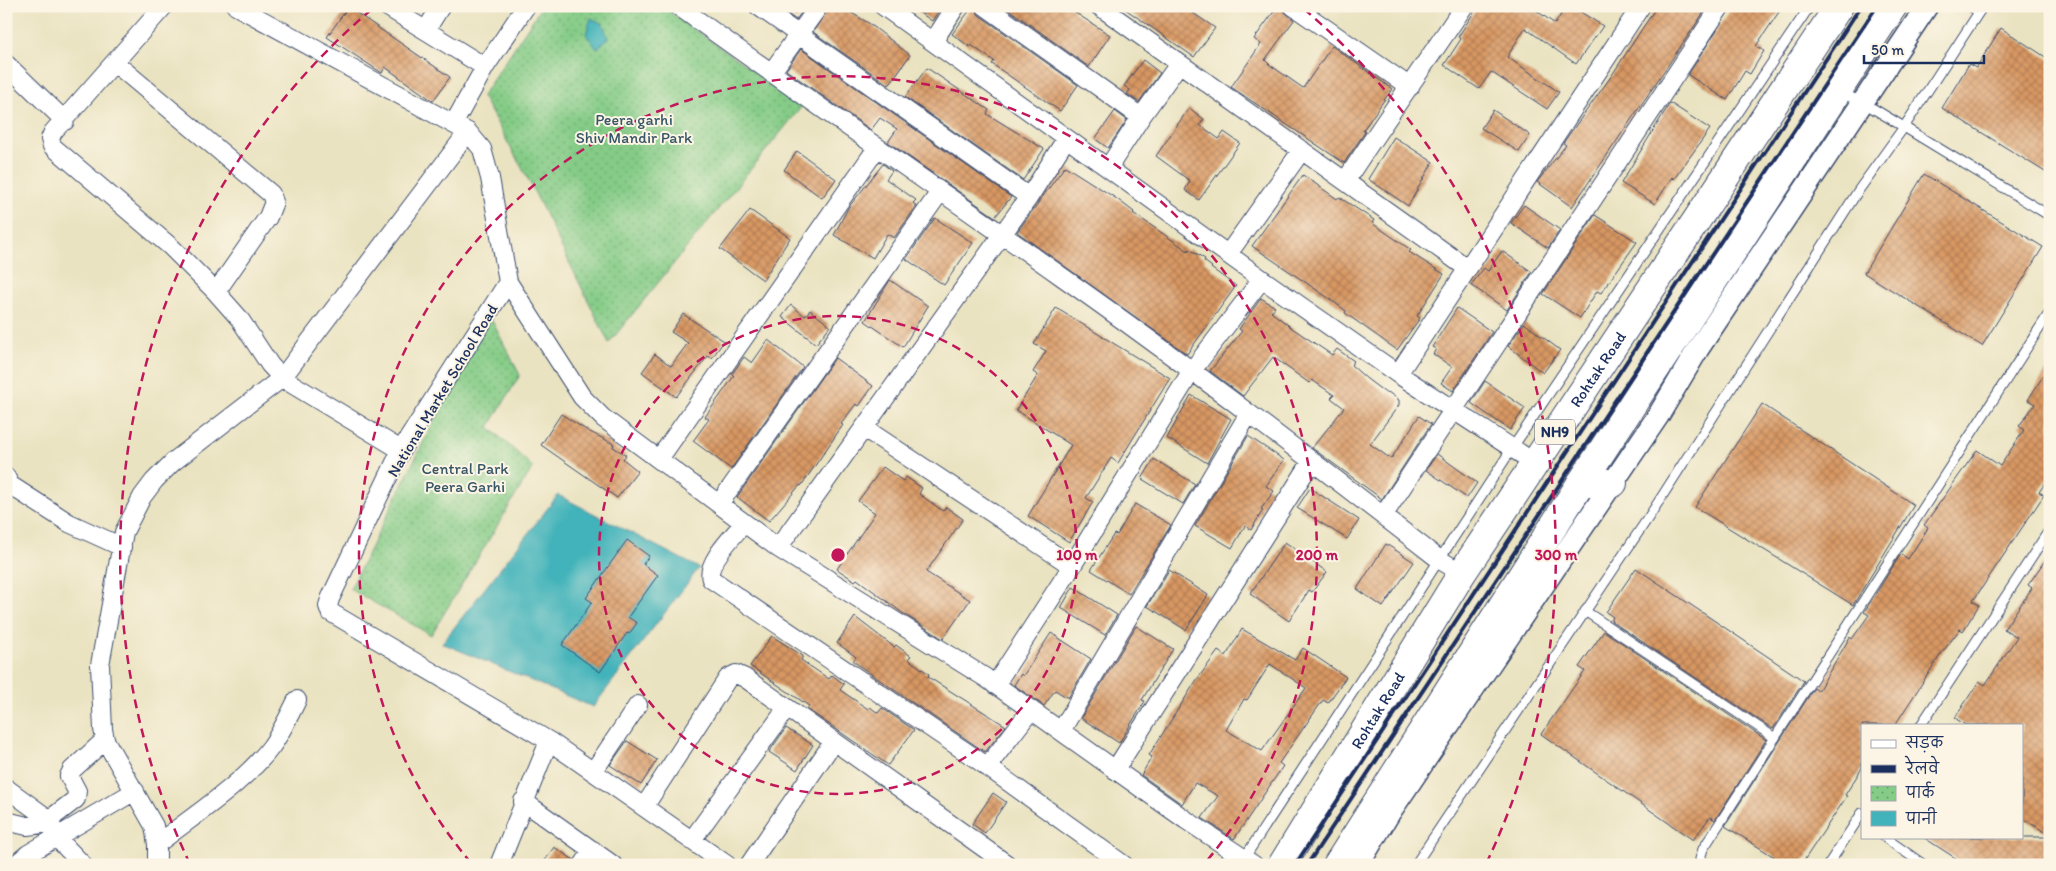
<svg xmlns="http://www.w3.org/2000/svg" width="2056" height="871" font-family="Itim,'Playpen Sans Deva',sans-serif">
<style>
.park{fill:url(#park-dots);stroke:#507e72}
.water{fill:#42b3ba;stroke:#2e718c}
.building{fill:url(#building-cross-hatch);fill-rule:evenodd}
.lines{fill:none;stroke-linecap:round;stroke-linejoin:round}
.service-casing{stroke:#3a4a6d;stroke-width:11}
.minor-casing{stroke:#3a4a6d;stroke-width:20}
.tertiary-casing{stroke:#3a4a6d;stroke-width:24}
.trunk-casing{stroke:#3a4a6d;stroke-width:30}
.service{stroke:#fff;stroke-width:9}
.minor{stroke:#fff;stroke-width:18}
.tertiary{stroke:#fff;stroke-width:21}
.trunk{stroke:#fff;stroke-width:28}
.rail{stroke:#1b2f5e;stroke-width:4}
.ring{fill:none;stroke:#c2185b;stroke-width:2.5;stroke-dasharray:9 6}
.labels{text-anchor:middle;stroke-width:4;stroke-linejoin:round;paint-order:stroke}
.shield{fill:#fcf5e5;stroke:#5e6a86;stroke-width:1}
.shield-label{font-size:15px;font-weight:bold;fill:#1b2f5e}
.park-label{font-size:16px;fill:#365668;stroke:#fcf5e5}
.street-label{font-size:16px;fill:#1b2f5e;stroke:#fcf5e5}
.centre{fill:#c2185b;stroke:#fcf5e5;stroke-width:2.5}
.ring-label{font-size:15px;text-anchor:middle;font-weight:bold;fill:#c2185b;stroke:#fcf5e5;stroke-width:4;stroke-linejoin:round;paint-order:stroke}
</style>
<defs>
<pattern id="park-dots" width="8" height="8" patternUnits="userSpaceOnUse" patternTransform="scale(1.25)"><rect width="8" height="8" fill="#85cc87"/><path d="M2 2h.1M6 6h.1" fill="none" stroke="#6ca672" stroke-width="1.8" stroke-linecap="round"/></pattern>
<pattern id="building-cross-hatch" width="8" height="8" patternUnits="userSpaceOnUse" patternTransform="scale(1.25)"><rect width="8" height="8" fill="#d99862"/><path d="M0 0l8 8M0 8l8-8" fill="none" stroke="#af7c54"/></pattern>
</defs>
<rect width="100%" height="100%" fill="#fcf5e5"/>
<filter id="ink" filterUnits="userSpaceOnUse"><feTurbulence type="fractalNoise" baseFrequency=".02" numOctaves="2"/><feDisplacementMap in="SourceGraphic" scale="10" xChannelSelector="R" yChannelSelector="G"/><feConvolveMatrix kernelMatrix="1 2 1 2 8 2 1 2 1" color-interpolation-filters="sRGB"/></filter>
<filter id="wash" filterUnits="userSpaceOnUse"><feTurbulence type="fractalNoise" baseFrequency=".0096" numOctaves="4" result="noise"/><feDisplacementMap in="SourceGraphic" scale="20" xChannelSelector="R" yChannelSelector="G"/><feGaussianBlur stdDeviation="1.12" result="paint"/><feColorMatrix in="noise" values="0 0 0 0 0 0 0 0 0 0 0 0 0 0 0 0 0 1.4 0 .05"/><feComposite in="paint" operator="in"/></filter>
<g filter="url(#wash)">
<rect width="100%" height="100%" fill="#eae3c1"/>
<path class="park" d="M542,6H661L803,105L609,343L528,179L482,96Z
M488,313L520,375L489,427L533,467L431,635L350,589Z"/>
<path class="water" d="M591,18L603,24L608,38L597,49L586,34Z
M558,495L699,568L593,707L442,643Z"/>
<g id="blocks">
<path class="building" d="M777,6H806L796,20Z
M830,6H840L870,24L910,55L889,85L813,32Z
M910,6H942L932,21Z
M973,6L979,15L1078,85L1060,111L992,64L994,61L971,45L970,47L952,34Z
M1004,6H1078L1074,12L1110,35L1089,67Z
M1121,6H1193L1190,11L1215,28L1194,57Z
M1278,6L1294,20L1265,60L1270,65L1303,88L1332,46L1392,89L1363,130L1365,132L1344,163L1231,87L1261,44L1254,39Z
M1478,6H1530L1555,24L1566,6H1571L1603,26L1576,64L1525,28L1507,57L1559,92L1547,109L1491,72L1479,89L1444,65L1461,39L1458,37Z
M1657,6H1708L1572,207L1537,182L1566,145L1563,143L1610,78Z
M1732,6H1783L1756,46L1764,51L1750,74L1745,71L1727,100L1688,75Z
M348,7L450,77L433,101L385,67L382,73L327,37Z
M2001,28L2050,60V175L1942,108L1969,64L1976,68Z
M801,49L1011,197L995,217L888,142L897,129L880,118L871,130L786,70Z
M1143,60L1160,73L1139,102L1127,94L1130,90L1124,86Z
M927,68L989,110L987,114L1044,149L1023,180L905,97Z
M1670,103L1710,129L1674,179L1672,177L1655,204L1621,183Z
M1189,108L1204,119L1200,125L1219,139L1224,132L1240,143L1199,200L1185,190L1190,181L1156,156Z
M1493,110L1530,135L1519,152L1481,128Z
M1115,111L1127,120L1108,148L1095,139Z
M1394,137L1433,162L1408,206L1368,179Z
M797,151L836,179L822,198L784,170Z
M883,164L892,171L886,179L916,200L913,203L917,206L894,238L887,234L873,258L834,235L848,208Z
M1065,166L1117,199L1134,212L1133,213L1188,251L1189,249L1205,259L1204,261L1212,267L1211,268L1236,286L1187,354L1017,232Z
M1924,174L2043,247L1982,346L1864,273Z
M1303,175L1337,199L1339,197L1374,220L1372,223L1411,250L1409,252L1444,274L1417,316L1420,318L1397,350L1345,313L1346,311L1327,297L1252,246Z
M1524,205L1560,230L1548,248L1511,223Z
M750,210L790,238L763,280L720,249Z
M1595,215L1637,242L1601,293L1597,291L1580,318L1543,294Z
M935,218L973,243L944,285L906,259Z
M1502,251L1532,272L1507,310L1471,285L1484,268L1488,271Z
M890,280L928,306L903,347L865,321Z
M1261,298L1275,307L1271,312L1292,328L1332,355L1337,349L1354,361L1351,365L1367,379L1387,394L1388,392L1399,400V405L1370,444L1391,459L1419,416L1431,424L1382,499L1312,448L1344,408L1331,398L1334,395L1312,380L1309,383L1273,357L1243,396L1210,371L1242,331L1239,329Z
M791,305L805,316L810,310L830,326L816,344L782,317Z
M1056,308L1170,378L1118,463L1111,458L1086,498L1093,502L1069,542L1028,516L1071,445L1016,410L1038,375L1033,372L1046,351L1034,344Z
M1457,308L1492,332L1453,391L1441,383L1452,367L1433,354L1436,349L1432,347Z
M683,314L724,341L712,358L708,356L676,397L642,372L655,354L671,366L688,343L671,332Z
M1524,323L1560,350L1543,373L1508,346Z
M768,340L803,367L731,469L693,441L709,419L705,417L734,376L732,374L744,357L752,363Z
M835,358L873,386L859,406L856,404L841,424L843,425L801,486L800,485L769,521L737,497Z
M2050,365V476L2039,492L2044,495L1973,601L1979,605L1963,631L1960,629L1941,654L1895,725H1862V768L1845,795L1847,796L1801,865H1787L1725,826L1814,688L1818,691L1850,637L1852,639L1869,615L1864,612L1901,554L1908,559L1928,528L1924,525L1977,450L2000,466L2024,430L2019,426L2035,404L2028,400Z
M1485,381L1525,408L1510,430L1471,403Z
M1191,395L1231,419L1207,463L1167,438Z
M1762,404L1914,505L1853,605L1695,507Z
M561,414L588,431L614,444L613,447L626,455L623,459L638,471L617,498L541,445Z
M1248,436L1284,460L1266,486L1274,491L1261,509L1263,510L1251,530L1245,526L1232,548L1195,526Z
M1437,454L1477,483L1467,498L1426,470Z
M1154,459L1195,484L1183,504L1142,479Z
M883,467L903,481L906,477L922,488L919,494L943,511L946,507L963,519L926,572L970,600L943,639L904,614L857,579L855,581L837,569L875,513L858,501Z
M1310,488L1359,520L1347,539L1297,508Z
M1135,504L1171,525L1129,594L1091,570L1114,534L1117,535Z
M627,540L649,556L643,564L658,575L628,617L637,623L629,634L627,633L600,672L562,645L592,602L586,598Z
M1285,542L1327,572L1312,592L1309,590L1289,621L1250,594Z
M1386,544L1414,562L1383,607L1357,589Z
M2050,553V835L2022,818V725H1965L1955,718L1979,681L1985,685L2017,637L2004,629L2032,588L2028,585Z
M1636,568L1804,681L1773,729L1611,621L1613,617L1606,612Z
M1169,570L1208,595L1186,630L1147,606Z
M1073,587L1117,615L1105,635L1061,608Z
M855,617L894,647L896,645L911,656L908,659L929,674L928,677L1006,726L985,752L871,674L853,661L856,657L837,643Z
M1136,626L1173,649L1142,700L1145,701L1119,743L1081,718Z
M1242,629L1295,660L1303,648L1346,677L1328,703L1323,700L1279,763L1283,766L1234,839L1202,818L1218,796L1195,783L1182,804L1141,775L1152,757L1149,755L1196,681L1218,651L1226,656ZM1270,664L1306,688L1262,751L1226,730L1244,699L1247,700Z
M1604,631L1766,740L1715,820L1710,817L1693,840L1541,734L1585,671L1579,667Z
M1051,633L1091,659L1068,698L1055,690L1044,706L1014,685L1021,674L1023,676Z
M772,636L803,656L801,660L829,679L832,675L844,684L840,690L868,709L870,707L878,713L882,708L914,730L888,765L807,709L809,706L750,666Z
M786,728L813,745L797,770L769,752Z
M627,741L657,760L641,785L610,765Z
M993,793L1006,802L985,833L972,824Z
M1923,837H2050V851L2041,865H1966Z
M554,847L574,860L572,865H542Z"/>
</g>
</g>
<g filter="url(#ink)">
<use href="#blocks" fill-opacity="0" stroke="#3a4a6d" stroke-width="1"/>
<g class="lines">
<g class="service-casing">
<path id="service" d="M1970,6L1979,12
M1841,93L1864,103L1904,127L2050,216
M1585,611L1775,738
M1921,725L2050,529
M1884,837L1924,865
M1243,860L1513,447L1810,6
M1415,865L1650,515L1858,191L1904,127L1983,6
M1706,865L1700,859L1703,849L2050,312
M1828,865L1862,813
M2049,865L2050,864"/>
</g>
<g class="minor-casing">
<path id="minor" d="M164,6L53,132L50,139L52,146L171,247L216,292L239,318L270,365L282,378L401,450
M236,6L468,132L482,149L490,178L508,282L401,450L330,599L328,606L330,612L549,741L727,865
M386,6L485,67
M678,6C805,98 934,186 1061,276C1190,367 1315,463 1440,560L1462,573
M758,6L1029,197
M883,6L1262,279L1398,374L1535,463
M985,6L1141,117L1108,168
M1099,6L1467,268
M1293,6L1410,87
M426,30L441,6
M933,42L956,6
M115,63L271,194L274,202L268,217L216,292
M6,64L65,121
M771,73L819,6
M1141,117L1179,64
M454,123L485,67L526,6
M1346,180C1384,121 1425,65 1464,6
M1228,254L1302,150
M508,282L582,397L603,418L778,548L986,678L1186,820L1254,865
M1398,374L1641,6
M864,428L1072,566
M659,459L877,148
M6,477L10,485L69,523L122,547
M719,504L940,192
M1383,516L1721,6
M744,523C734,535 705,564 711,579L975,758L1124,865
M778,548L1029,197L1066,139
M995,685L1072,566L1191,372L1262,279
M1061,731L1248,415
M987,767L1031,710
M1115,770L1312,461
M593,772L638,705
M6,788L50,820
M523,801L613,865
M644,807L728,678L736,674L745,678L1008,865
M6,821L27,826L50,823
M692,840L787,708
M157,844C193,816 244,783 271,747C281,733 289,716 297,700
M15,865L28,854L135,791
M83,865L57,838L50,823L54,816L76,799L77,791L69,776L72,770L105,740
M157,865V844L154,826L105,740L103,729L100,665L124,532L142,497L154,481L173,462L282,378L468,132
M499,865L549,741
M583,865L593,850
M749,865L834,741"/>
</g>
<g class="tertiary-casing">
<path id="tertiary" d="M1358,865L1390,812L1658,416L1698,349L1927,6"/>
</g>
<g class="trunk-casing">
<g id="trunk">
<path d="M1581,483H1613"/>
<path id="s1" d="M1282,865L1462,573L1839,6"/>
<path d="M1337,865L1581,483L1893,6"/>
</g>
</g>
<use href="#service" class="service"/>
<use href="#minor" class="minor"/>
<use href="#tertiary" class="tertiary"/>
<use href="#trunk" class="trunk"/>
<path class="rail" d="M1295,865L1861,6
M1307,865L1877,6"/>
</g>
</g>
<g class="ring">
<circle cx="838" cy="555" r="239"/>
<path d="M471 863A479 479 0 1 1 1205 863"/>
<path d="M190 864A718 718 0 0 1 372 9M1304 9A718 718 0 0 1 1486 864"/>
</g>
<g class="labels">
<rect class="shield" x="1535" y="419.5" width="40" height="25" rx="4"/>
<g class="shield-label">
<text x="1555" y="437">NH9</text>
</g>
<g class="park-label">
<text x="634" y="125">Peera garhi<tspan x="634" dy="18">Shiv Mandir Park</tspan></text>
<text x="465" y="474">Central Park<tspan x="465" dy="18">Peera Garhi</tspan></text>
</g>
<g class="street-label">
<text dy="6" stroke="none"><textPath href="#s1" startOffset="588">Rohtak Road</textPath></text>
<text transform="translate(442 390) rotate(-59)" y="6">National Market School Road</text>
<text dy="6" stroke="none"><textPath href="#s1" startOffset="182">Rohtak Road</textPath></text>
</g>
</g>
<circle cx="838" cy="555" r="8" class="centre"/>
<g class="ring-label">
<text x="1077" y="560">100 m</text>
<text x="1317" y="560">200 m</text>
<text x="1556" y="560">300 m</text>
</g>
<rect width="2056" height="871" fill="none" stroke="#fcf5e5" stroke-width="25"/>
<rect x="1861" y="724" width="162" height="115" fill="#fcf5e5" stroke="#a2a6af"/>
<rect x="1871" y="740" width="25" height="8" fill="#ffffff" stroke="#a2a6af"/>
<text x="1906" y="748" font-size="15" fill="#1b2f5e">सड़क</text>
<rect x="1871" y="765" width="25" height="8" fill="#1b2f5e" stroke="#a2a6af"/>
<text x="1906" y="774" font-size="15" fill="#1b2f5e">रेलवे</text>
<rect x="1871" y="786" width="25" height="15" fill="url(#park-dots)" stroke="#a2a6af"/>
<text x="1906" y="798" font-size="15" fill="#1b2f5e">पार्क</text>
<rect x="1871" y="811" width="25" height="15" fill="#42b3ba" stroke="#a2a6af"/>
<text x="1906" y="824" font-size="15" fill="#1b2f5e">पानी</text>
<path d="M1864 55v8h120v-8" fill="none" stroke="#1b2f5e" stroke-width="2.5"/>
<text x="1871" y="55" font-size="15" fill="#1b2f5e" stroke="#fcf5e5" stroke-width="4" paint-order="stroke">50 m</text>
</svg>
